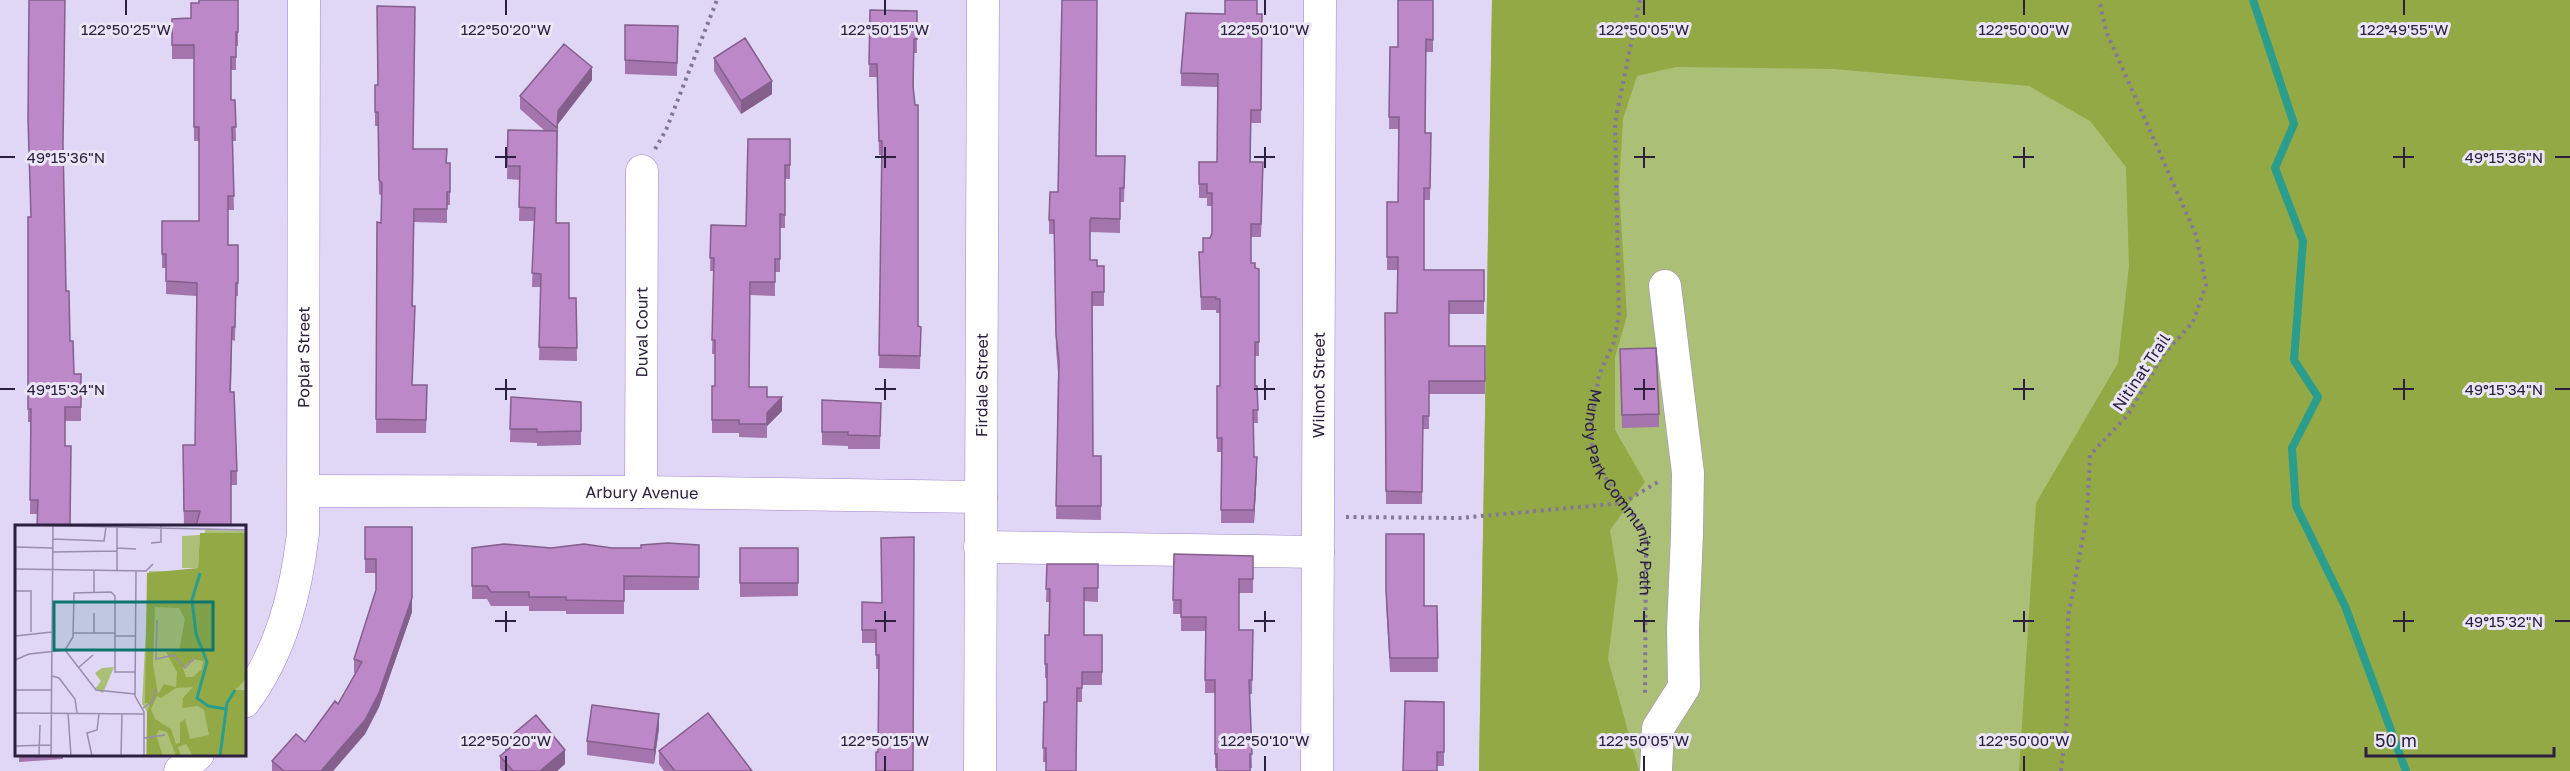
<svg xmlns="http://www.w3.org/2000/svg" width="2570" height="771" font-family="'Golos Text',sans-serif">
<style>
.green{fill:#acbf76}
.forest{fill:#93a946}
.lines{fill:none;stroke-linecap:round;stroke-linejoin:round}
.stream{stroke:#2b9d8c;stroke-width:8}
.minor-casing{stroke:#a186ce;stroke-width:33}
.path{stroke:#837997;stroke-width:4;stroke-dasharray:3 4.5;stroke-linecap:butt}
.minor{stroke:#fff;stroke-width:32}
.wall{fill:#a375ac}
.shaded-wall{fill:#845f8c}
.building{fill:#bd88c8;stroke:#845f8c;stroke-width:1.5}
.ticks{fill:none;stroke:#2b203d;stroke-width:2}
.labels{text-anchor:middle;stroke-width:6;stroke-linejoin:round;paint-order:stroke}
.street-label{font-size:16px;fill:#2b203d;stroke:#ebe6f6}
.inset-river{fill:none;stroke:#2b9d8c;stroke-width:3}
.inset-road{fill:none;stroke:#988dab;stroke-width:1.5}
.view{fill:#0f766e;fill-opacity:0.15;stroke:#0f766e;stroke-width:3}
.inset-edge{fill:none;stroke:#2b203d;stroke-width:3}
.ticks-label{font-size:15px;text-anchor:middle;fill:#2b203d;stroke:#ebe6f6;stroke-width:6;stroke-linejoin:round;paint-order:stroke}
</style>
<rect width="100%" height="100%" fill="#e0d6f5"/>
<path class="green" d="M1492,0H2570V771H1479Z"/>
<path class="forest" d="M1492,0H2570V771H2019L2036,503L2118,363L2129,266L2126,167L2090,121L2029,86L1834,69L1676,67L1637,76L1623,119L1619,187L1627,316L1615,357V430L1645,482L1610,530L1618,579L1608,659L1639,771H1479Z"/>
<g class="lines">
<path class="stream" d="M2253,0L2294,124L2275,168L2303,241L2294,360L2318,397L2292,448L2296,506L2345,606L2406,771"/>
<g class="minor-casing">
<g id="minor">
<path id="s2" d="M304,491L641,492L981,497"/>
<path id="s3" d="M641,492L642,171"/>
<path d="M980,547L1318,552"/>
<path id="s4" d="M244,702C281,653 296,593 303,533L304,0"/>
<path d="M180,771L198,754"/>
<path id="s5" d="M980,771L983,0"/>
<path id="s6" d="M1317,771L1320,0"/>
<path d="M1656,771L1658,728L1684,687L1683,629L1687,534L1688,473L1665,286"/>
</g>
</g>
<g class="path">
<path id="s1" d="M1640,0L1615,122L1619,313L1614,342L1599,375L1591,423L1592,448L1601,472L1642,527L1646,540L1645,694"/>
<path d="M655,149L666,130L717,0"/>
<path d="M1346,517L1460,518L1623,503L1661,480"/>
<path d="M2061,771L2067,719L2068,617L2087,515L2090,455L2127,416L2164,354L2193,322L2206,285L2196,235L2106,31L2099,0"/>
</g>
<use href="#minor" class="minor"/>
</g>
<path class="wall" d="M238,0V46H236V70H231V100H235L236,141H232L234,210H228V245H238V296H236L235,341L232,340L231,392L237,471V485H231L197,525H184L183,478L195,445L197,296L166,294V268H162V221H199V141H194V59H172V19L191,18Z
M1433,0V52H1426L1425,133H1431L1430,200H1424V270H1484V314H1449V346H1485V394H1429V429H1423L1422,504H1386L1385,313H1397V270H1387V202H1398V129H1389L1390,47H1398Z
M870,10L917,11V53H914V88L918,326L921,327L920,369L879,368L882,155H879L877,77H869Z
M1225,14H1262L1261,123H1251V162L1263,175L1261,237H1251V263L1255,268L1259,269V356H1255V386H1257L1258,423H1253L1254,457L1257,471L1254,523H1221L1222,452H1217V400L1220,386V313H1216V310H1201L1199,252H1203L1212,233V206H1207V198H1199V162H1217L1218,87L1181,86V73Z
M625,25L678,26L677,76L625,74Z
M714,58L772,94L741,114L714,71Z
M592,80L558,124L556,223L569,298H576L577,361L539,360L541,287H532L534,221H519L520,180L507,179L508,130L545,131L520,109V96Z
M375,85L413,149L447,163H450V205H447V223L414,222L413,306L415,319L412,385H427L426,433H376L377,222L381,223L382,196L379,194L378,126H375Z
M790,139V179H785V228H780V272H775V296L750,295L749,387L767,397L782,411L767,426V438L739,437V433H712V386H715V354H712L714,271H710L711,225L746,226Z
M63,149L66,291L70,341L74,374H81V421H65L37,514H30L31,422H28V217H30Z
M1096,156H1125L1124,202H1120V233L1091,232L1090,235V260L1097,266H1104V306H1092L1093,456H1101V520L1056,519L1058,373L1056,349L1054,234H1049V220L1058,192Z
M1620,349L1659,414V427L1622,428Z
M511,397L581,402V445L537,446V443L510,442Z
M822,400L881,403L880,449H848V446L822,445Z
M365,527L412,612L379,707L365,734L333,771H272V761L305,742L338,704L355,673H354V659L376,590V573H365Z
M1386,534L1424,606H1437L1438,672H1390L1386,603Z
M914,537L878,752L879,669H876V643H862V602L882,603Z
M699,545V590H624V614H566V611H529V606H491L487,599H472V548H641Z
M740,548H798V596L740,597Z
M1174,554L1253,556V593H1239V630H1253L1252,694H1250L1252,768H1215V693H1205V631H1181V614H1173Z
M1047,564H1098V602L1084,601V635H1102V685H1082V702H1077L1046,762H1043L1044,702H1047V678H1045V635H1049L1050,602H1046Z
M1444,702V766H1437L1403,771Z
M659,728L654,764L587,755V741Z
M505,741L565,764L557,771H502L500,769V756L505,752Z
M659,751L752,771H664L659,764Z
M19,754H63V759L19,762Z"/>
<path class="shaded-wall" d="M592,67V80L558,124L557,141L558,111Z
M772,81V94L741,114V101Z
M782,397V411L767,426V413Z
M1257,457V471L1254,523V510Z
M412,527V612L379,707L365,734L333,771H321Z
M659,714V728L654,764V750Z
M565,750V764L557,771H540Z"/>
<path class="building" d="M29,0H65L63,144L66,291H69L70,341H73L74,374H81V407H65V446H71L70,526H37L38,500H30L31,409H28V217H31L28,119Z
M199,0H238V32H236V57H231V100H235L236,127H232L234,196H228V245H238V283H236L235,327H232L230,392H234L237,471H231V526H196L200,511H184L183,445H195L197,283L166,281V254H162V221H199V127H194V45H172V19L191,18V3H199Z
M1062,0H1097L1096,156H1125L1124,188H1120V219L1091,218L1090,221V260H1097V266H1104V292H1092L1093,456H1101V506H1056L1059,361L1056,335L1054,220H1049L1050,192H1058Z
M1225,0H1257V14H1262L1261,110H1251L1250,162H1263L1261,224H1251V263H1255V268L1259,269V342H1255V386H1257L1258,410H1253L1254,457H1257L1254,510H1221L1222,438H1217V386H1220V299H1216V297H1201L1199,252H1203V238H1210L1212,233V193H1207V184H1199V162H1217L1218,74L1181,73L1186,13L1225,14Z
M1398,0H1433V40L1426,39L1425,133H1431L1430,188H1424V270H1484V301H1449V346H1485V381H1429V416H1423L1422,492L1386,491L1385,313H1397L1398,257H1387V202H1398L1399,117H1389L1390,47H1398Z
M377,6L415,7L413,149H447L446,163H450V192H447V209H414L412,306H415L412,385H427L426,420L376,419L377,222L381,223L382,183L379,180L378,112H375V85H378Z
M870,10L917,11V39H914L913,86L915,105H918V326L921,327L920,356L879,355L882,141H879L877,64H869Z
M625,25L678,26L677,63L625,60Z
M745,38L772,81L741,101L714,58Z
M564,44L592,67L558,111L557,128L520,96Z
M508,130L557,131L556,223H569V298H576L577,348L539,347L541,274L532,273L535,208L519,207L520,166H507Z
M748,139H790V165H785V215L780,214V259H775V282H750L749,387H767V397H782L767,413V424H739V420H712V386H715V340H712L714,258H710L711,225L746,226Z
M1656,348L1659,414L1622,415L1620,349Z
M511,397L581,402V431L537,432V429H510Z
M822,400L881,403L880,436L848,435V432H822Z
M365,527H412V598L379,693L365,720L321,771H284L272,761L296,734L305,742L335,701L338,704L362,662L354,659L376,590V559H365Z
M1386,534H1424V606H1437L1438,658H1390L1386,590Z
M914,537L913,771H876V752H878L879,655H876V630H862V602L882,603L881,538Z
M668,543L699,545V577L624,576V601L566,600V597H529V592H491L487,586H472V548L504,544L551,548L584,544L612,548H641V545Z
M740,548H798V583H740Z
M1174,554L1253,556V579H1239V630H1253L1252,680H1249L1252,754H1250V771H1217V754H1215V680H1205L1206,617H1181V600H1173Z
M1047,564H1098V588H1084V635H1102V672H1082V688H1077L1076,771H1046V748H1043L1044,702H1047V664H1045V635H1049L1050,589H1046Z
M1405,701L1444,702V752H1437V771H1403Z
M592,705L659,714L654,750L587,741Z
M708,713L752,771H675L659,751Z
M536,715L565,750L540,771H513L500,756L511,747L505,741Z"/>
<path class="ticks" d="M126,0V15M506,0V15M885,0V15M1265,0V15M1644,0V15M2024,0V15M2404,0V15M506,147V168M885,147V168M1265,147V168M1644,147V168M2024,147V168M2404,147V168M0,157H15M495,157H516M875,157H896M1254,157H1275M1634,157H1655M2013,157H2034M2393,157H2414M2555,157H2570M506,379V400M885,379V400M1265,379V400M1644,379V400M2024,379V400M2404,379V400M0,389H15M495,389H516M875,389H896M1254,389H1275M1634,389H1655M2013,389H2034M2393,389H2414M2555,389H2570M506,611V632M885,611V632M1265,611V632M1644,611V632M2024,611V632M2404,611V632M495,621H516M875,621H896M1254,621H1275M1634,621H1655M2013,621H2034M2393,621H2414M2555,621H2570M506,756V771M885,756V771M1265,756V771M1644,756V771M2024,756V771"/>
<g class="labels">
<g class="street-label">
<text dy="6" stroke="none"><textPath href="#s3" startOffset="160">Duval Court</textPath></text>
<text dy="6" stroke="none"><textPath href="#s4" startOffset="357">Poplar Street</textPath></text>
<text transform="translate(2141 372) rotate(-56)" y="6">Nitinat Trail</text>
<text dy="6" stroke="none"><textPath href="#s5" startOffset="386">Firdale Street</textPath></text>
<text dy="6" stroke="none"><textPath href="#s6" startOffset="386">Wilmot Street</textPath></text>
<text dy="6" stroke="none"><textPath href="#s1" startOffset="507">Mundy Park Community Path</textPath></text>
<text dy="6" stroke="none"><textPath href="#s2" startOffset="338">Arbury Avenue</textPath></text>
</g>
</g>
<g transform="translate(15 525)">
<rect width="231" height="231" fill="#e0d6f5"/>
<path d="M190,5L231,6V231H131L132,187L127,179L134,46L189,47ZM185,10L183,43H167V11ZM99,142L88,168L80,164L86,156L80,148L87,143Z" fill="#acbf76"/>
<path d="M185,8H231V154L220,165H231V231H178L171,219L163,222L166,231H161L152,207L144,205L141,210L148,231H136L132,230V187L135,179L130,178L132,48L183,43ZM140,82L164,83L170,94L164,126L151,127L162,147L161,162L149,159L143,169L138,139ZM178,134L188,136L187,144L178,152H171L168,143ZM178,162L168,173L167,183L183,181L189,185L194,210L175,214L170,194L165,198V218L161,219L156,204L140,194L136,184L142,171L146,173L161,163Z" fill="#93a946" fill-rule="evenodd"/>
<path class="inset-river" d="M185,48L177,75L181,109L192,137L182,173L193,181L211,184M205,231L212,178L220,165"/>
<path class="inset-road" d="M12,0L231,5M38,14L89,16L91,2M136,18L146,17V0M0,22L38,23M102,23L121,24M38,27L102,26M0,44L131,46L138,39M79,45V67M102,46V1M121,46L120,171L129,187V231M0,66H16V107M142,95L141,134L159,130L170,143L180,133M58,108H100M79,108V88M0,111L37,107M100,111H121M50,125L81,165L120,169M0,135L14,129L50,125L58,112L59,68L96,67L100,71V147H120M63,143L78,130M37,151L44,153L60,174L62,188M0,165H37M128,183L137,177L141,164M0,188L129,189M53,188L56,231M129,213L150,210M0,221L36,220M24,231L25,200M36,231L38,1M77,231L72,208L82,205L84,189M106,231L107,189"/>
<path class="view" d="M39,77H198V125H39Z"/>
<rect width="231" height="231" class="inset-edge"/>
</g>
<g class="ticks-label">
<text x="126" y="35">122°50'25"W</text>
<text x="506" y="35">122°50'20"W</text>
<text x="885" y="35">122°50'15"W</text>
<text x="1265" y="35">122°50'10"W</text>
<text x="1644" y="35">122°50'05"W</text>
<text x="2024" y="35">122°50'00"W</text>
<text x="2404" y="35">122°49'55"W</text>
<text x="66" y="163">49°15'36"N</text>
<text x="2504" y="163">49°15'36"N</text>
<text x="66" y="395">49°15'34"N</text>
<text x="2504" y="395">49°15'34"N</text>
<text x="2504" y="627">49°15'32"N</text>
<text x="506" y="746">122°50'20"W</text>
<text x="885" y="746">122°50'15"W</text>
<text x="1265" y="746">122°50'10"W</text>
<text x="1644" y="746">122°50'05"W</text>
<text x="2024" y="746">122°50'00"W</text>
</g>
<path d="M2366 747v9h188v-9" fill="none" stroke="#2b203d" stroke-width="3"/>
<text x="2375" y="747" font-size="18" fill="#2b203d" stroke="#ebe6f6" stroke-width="4.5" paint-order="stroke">50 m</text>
</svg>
